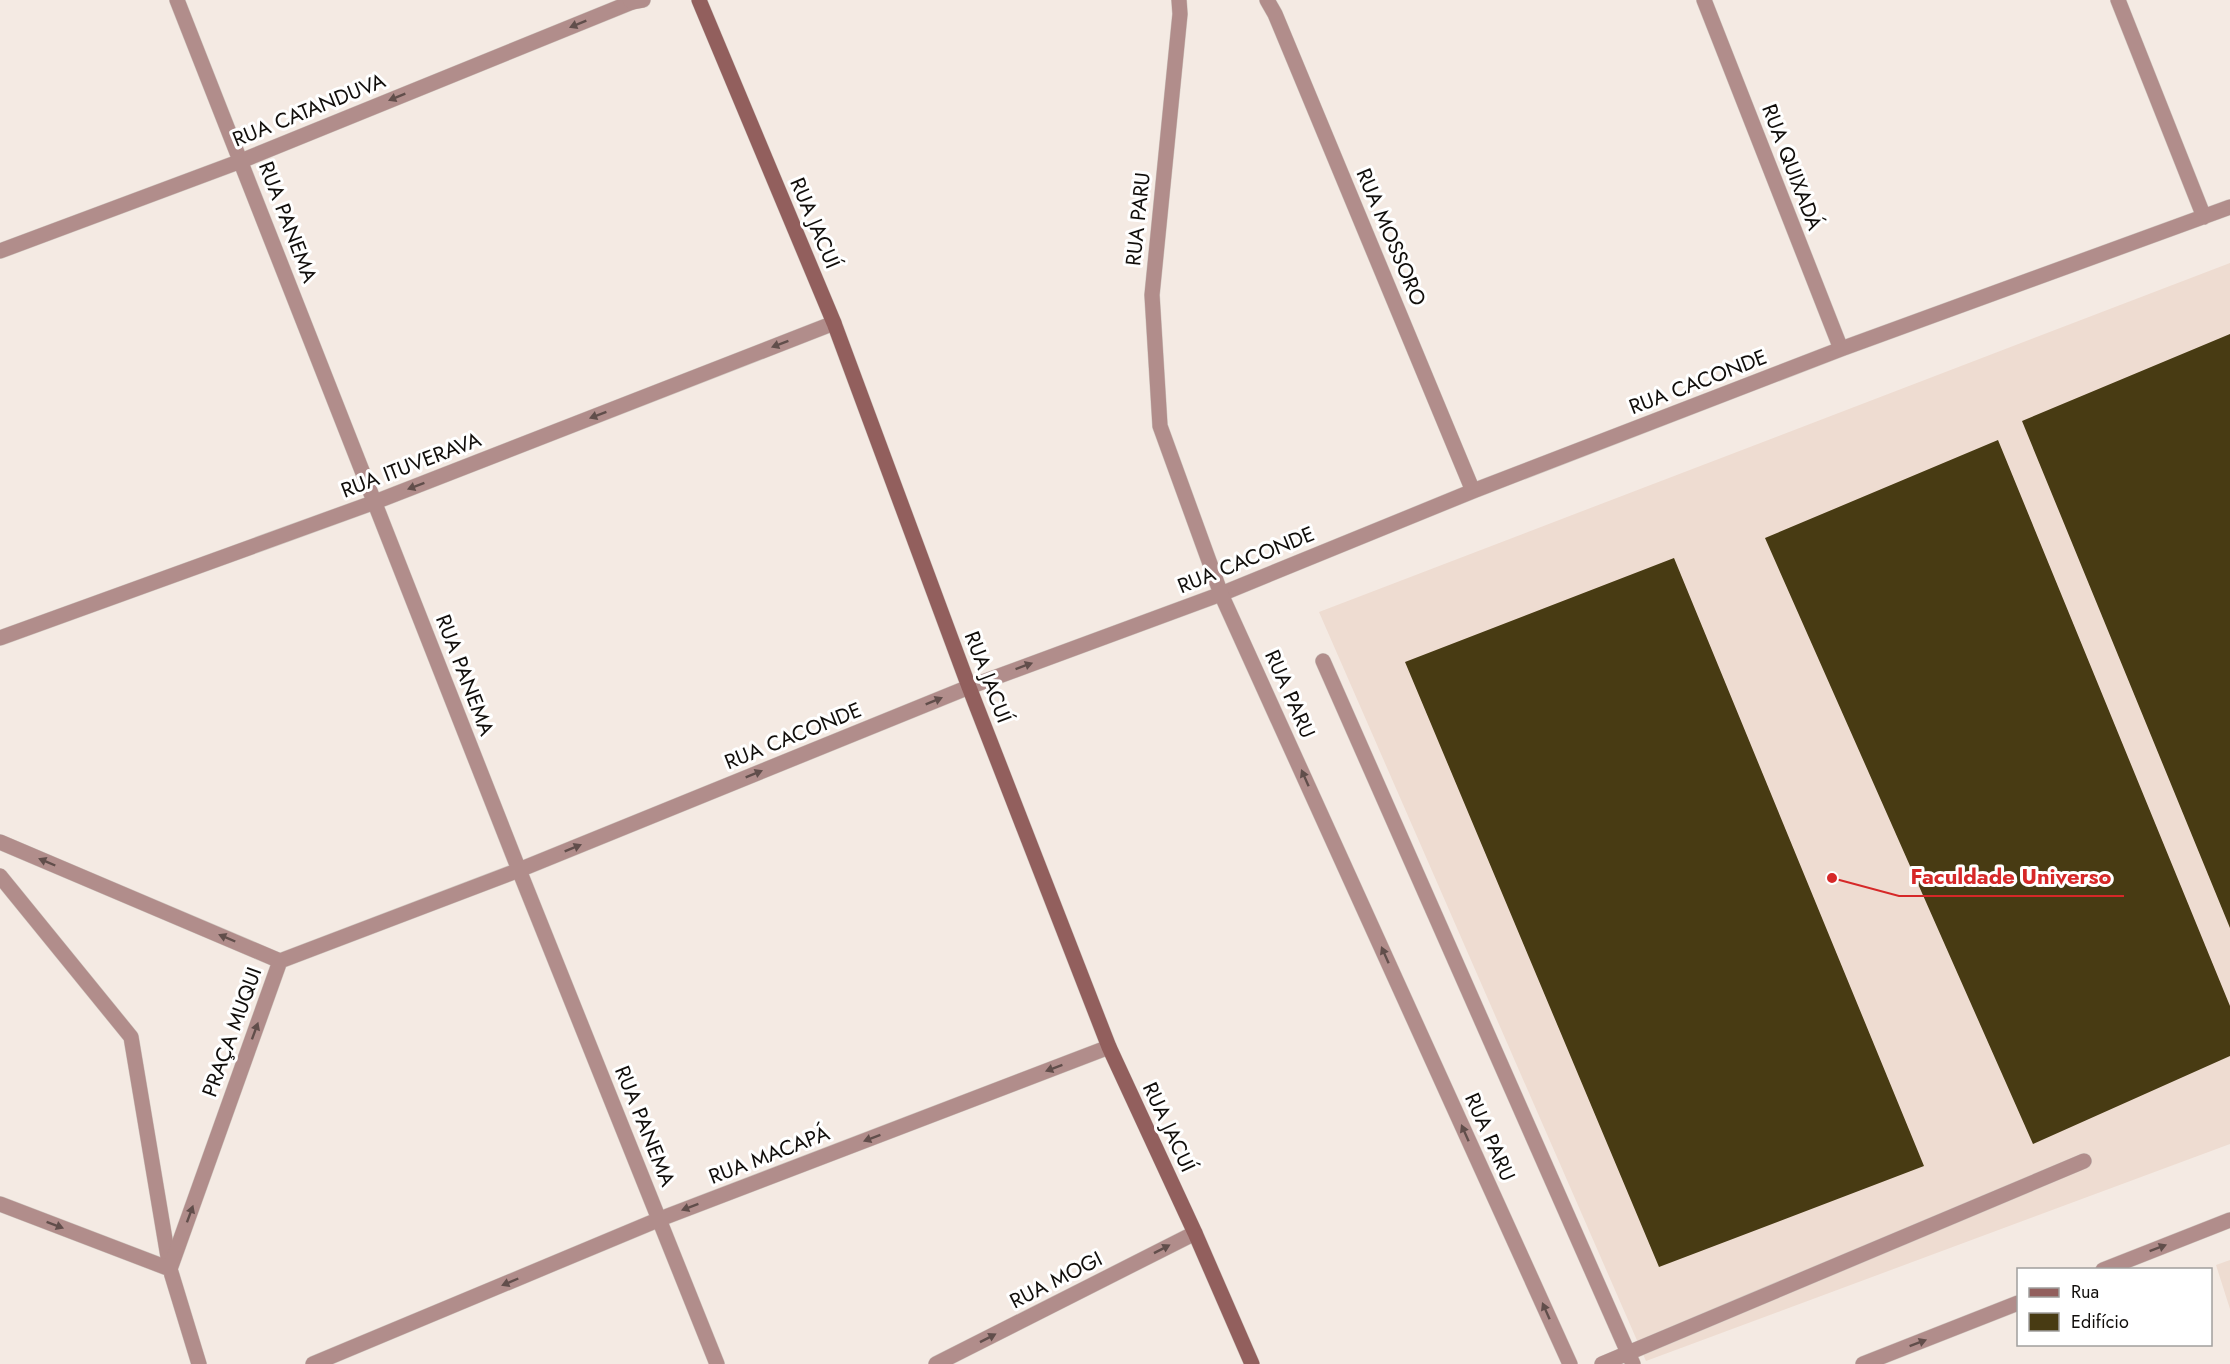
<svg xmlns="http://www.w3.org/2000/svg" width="2230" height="1364" font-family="Jost,sans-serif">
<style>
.built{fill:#eedcd1}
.building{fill:#483b13}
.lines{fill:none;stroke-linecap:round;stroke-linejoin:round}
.service-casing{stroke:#d0c7c0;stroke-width:16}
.minor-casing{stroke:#d0c7c0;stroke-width:16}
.tertiary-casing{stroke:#d0c7c0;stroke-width:16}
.secondary-casing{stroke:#d0c7c0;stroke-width:16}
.service{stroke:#b18d8b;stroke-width:15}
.minor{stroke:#b18d8b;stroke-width:15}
.tertiary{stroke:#b18d8b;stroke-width:15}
.secondary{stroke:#925f5d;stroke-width:15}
.oneway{fill:#614e4b}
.labels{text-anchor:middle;stroke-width:6;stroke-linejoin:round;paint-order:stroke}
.street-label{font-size:21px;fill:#110e0b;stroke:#fff}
.leader{fill:none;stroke:#d62828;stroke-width:2}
.callout-dot{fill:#d62828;stroke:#fff;stroke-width:2}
.callout-label{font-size:22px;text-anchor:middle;font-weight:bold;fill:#d62828;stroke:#fff;stroke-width:6;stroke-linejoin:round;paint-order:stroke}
</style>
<rect width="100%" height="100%" fill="#f4eae3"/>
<path class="built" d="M2230,263V1144L1646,1361L1319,612Z
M2230,1260V1309L2216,1265Z"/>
<path class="building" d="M2230,334V928L2022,421Z
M1998,440L2230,1006V1056L2033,1144L1765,538Z
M1674,558L1924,1166L1659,1267L1405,662Z"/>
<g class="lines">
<g class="service-casing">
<path id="service" d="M1323,661L1633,1364
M0,876L131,1037L170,1269
M1602,1364L2084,1161"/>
</g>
<g class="minor-casing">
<path id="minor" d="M177,0L519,870L717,1364
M1267,0L1275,14L1473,491
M1704,0L1841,349
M2118,0L2204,217
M0,251L241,161L632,2
M1221,594L1473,491L1841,349L2230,207
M0,638L375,502L834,323
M0,842L280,961
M280,961L519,870L969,687
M0,1204L170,1269
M170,1269L280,961
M170,1269L199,1364
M2103,1270L2230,1220
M313,1364L660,1219L1109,1047
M936,1364L1195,1233
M1863,1364L2018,1303"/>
</g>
<g class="tertiary-casing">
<path id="tertiary" d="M630,0L632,2L643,0
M1179,0L1180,14L1152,295L1160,426L1221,594L1570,1364
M969,687L1221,594"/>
</g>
<g class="secondary-casing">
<path id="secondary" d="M699,0L834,323L969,687L1109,1047L1195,1233L1252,1364"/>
</g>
<use href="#service" class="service"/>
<use href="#minor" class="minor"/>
<use href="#tertiary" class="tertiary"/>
<use href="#secondary" class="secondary"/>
</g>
<defs><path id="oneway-solid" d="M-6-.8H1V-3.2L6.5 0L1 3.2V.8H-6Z" transform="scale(1.5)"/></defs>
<g class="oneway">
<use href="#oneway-solid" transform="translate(578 24) rotate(158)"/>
<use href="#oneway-solid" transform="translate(397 97) rotate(158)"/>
<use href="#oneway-solid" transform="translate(780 344) rotate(159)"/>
<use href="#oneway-solid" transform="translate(598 415) rotate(159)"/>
<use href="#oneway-solid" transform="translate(416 486) rotate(159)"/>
<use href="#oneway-solid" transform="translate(1024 666) rotate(-20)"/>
<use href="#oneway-solid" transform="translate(934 701) rotate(-22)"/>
<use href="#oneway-solid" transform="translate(754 774) rotate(-22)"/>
<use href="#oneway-solid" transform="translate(1305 778) rotate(-114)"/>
<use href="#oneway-solid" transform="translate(573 848) rotate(-22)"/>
<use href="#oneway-solid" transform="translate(47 862) rotate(-157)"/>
<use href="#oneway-solid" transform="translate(227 938) rotate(-157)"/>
<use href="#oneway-solid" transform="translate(1385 955) rotate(-114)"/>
<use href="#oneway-solid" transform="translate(255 1031) rotate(-70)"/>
<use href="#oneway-solid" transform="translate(1054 1068) rotate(159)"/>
<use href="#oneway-solid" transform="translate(1465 1133) rotate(-114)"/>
<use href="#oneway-solid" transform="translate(872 1138) rotate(159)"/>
<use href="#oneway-solid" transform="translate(690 1207) rotate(159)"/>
<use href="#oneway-solid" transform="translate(190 1214) rotate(-70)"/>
<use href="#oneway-solid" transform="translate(55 1225) rotate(21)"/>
<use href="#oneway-solid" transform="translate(2158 1248) rotate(-21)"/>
<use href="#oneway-solid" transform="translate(1162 1249) rotate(-27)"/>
<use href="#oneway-solid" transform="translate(510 1282) rotate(157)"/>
<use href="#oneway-solid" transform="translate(1546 1311) rotate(-114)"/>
<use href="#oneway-solid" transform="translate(988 1338) rotate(-27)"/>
<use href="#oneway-solid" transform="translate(1918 1343) rotate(-21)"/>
</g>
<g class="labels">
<g class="street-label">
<text transform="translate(309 110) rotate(-22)" y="7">RUA CATANDUVA</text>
<text transform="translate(1792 167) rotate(69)" y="7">RUA QUIXADÁ</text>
<text transform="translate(1138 219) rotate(-84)" y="7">RUA PARU</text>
<text transform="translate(288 222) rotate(69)" y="7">RUA PANEMA</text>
<text transform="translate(815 223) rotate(67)" y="7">RUA JACUÍ</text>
<text transform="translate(1391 237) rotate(67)" y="7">RUA MOSSORO</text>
<text transform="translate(1698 382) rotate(-21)" y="7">RUA CACONDE</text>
<text transform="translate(411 465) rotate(-21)" y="7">RUA ITUVERAVA</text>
<text transform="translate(1246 560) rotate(-22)" y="7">RUA CACONDE</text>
<text transform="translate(465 675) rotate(69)" y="7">RUA PANEMA</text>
<text transform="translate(988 677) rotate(69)" y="7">RUA JACUÍ</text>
<text transform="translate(1290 694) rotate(66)" y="7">RUA PARU</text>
<text transform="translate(793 736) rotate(-22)" y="7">RUA CACONDE</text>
<text transform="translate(232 1032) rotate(-70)" y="7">PRAÇA MUQUI</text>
<text transform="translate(645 1126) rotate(68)" y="7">RUA PANEMA</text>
<text transform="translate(1169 1127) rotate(65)" y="7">RUA JACUÍ</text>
<text transform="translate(1490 1137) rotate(66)" y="7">RUA PARU</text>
<text transform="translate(769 1155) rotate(-21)" y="7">RUA MACAPÁ</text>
<text transform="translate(1056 1280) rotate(-27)" y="7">RUA MOGI</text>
</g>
</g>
<path class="leader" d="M1832 878L1899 896H2124"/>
<circle class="callout-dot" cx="1832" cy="878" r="6"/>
<g class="callout-label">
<text x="2011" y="884">Faculdade Universo</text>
</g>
<rect x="2017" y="1268" width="195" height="78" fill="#ffffff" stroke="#a09f9d" stroke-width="1.5"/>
<rect x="2029" y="1288" width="30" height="9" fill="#925f5d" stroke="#a09f9d" stroke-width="1.5"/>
<text x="2071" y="1298" font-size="18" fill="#110e0b">Rua</text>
<rect x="2029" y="1313" width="30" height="18" fill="#483b13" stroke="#a09f9d" stroke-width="1.5"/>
<text x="2071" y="1328" font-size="18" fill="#110e0b">Edifício</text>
</svg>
